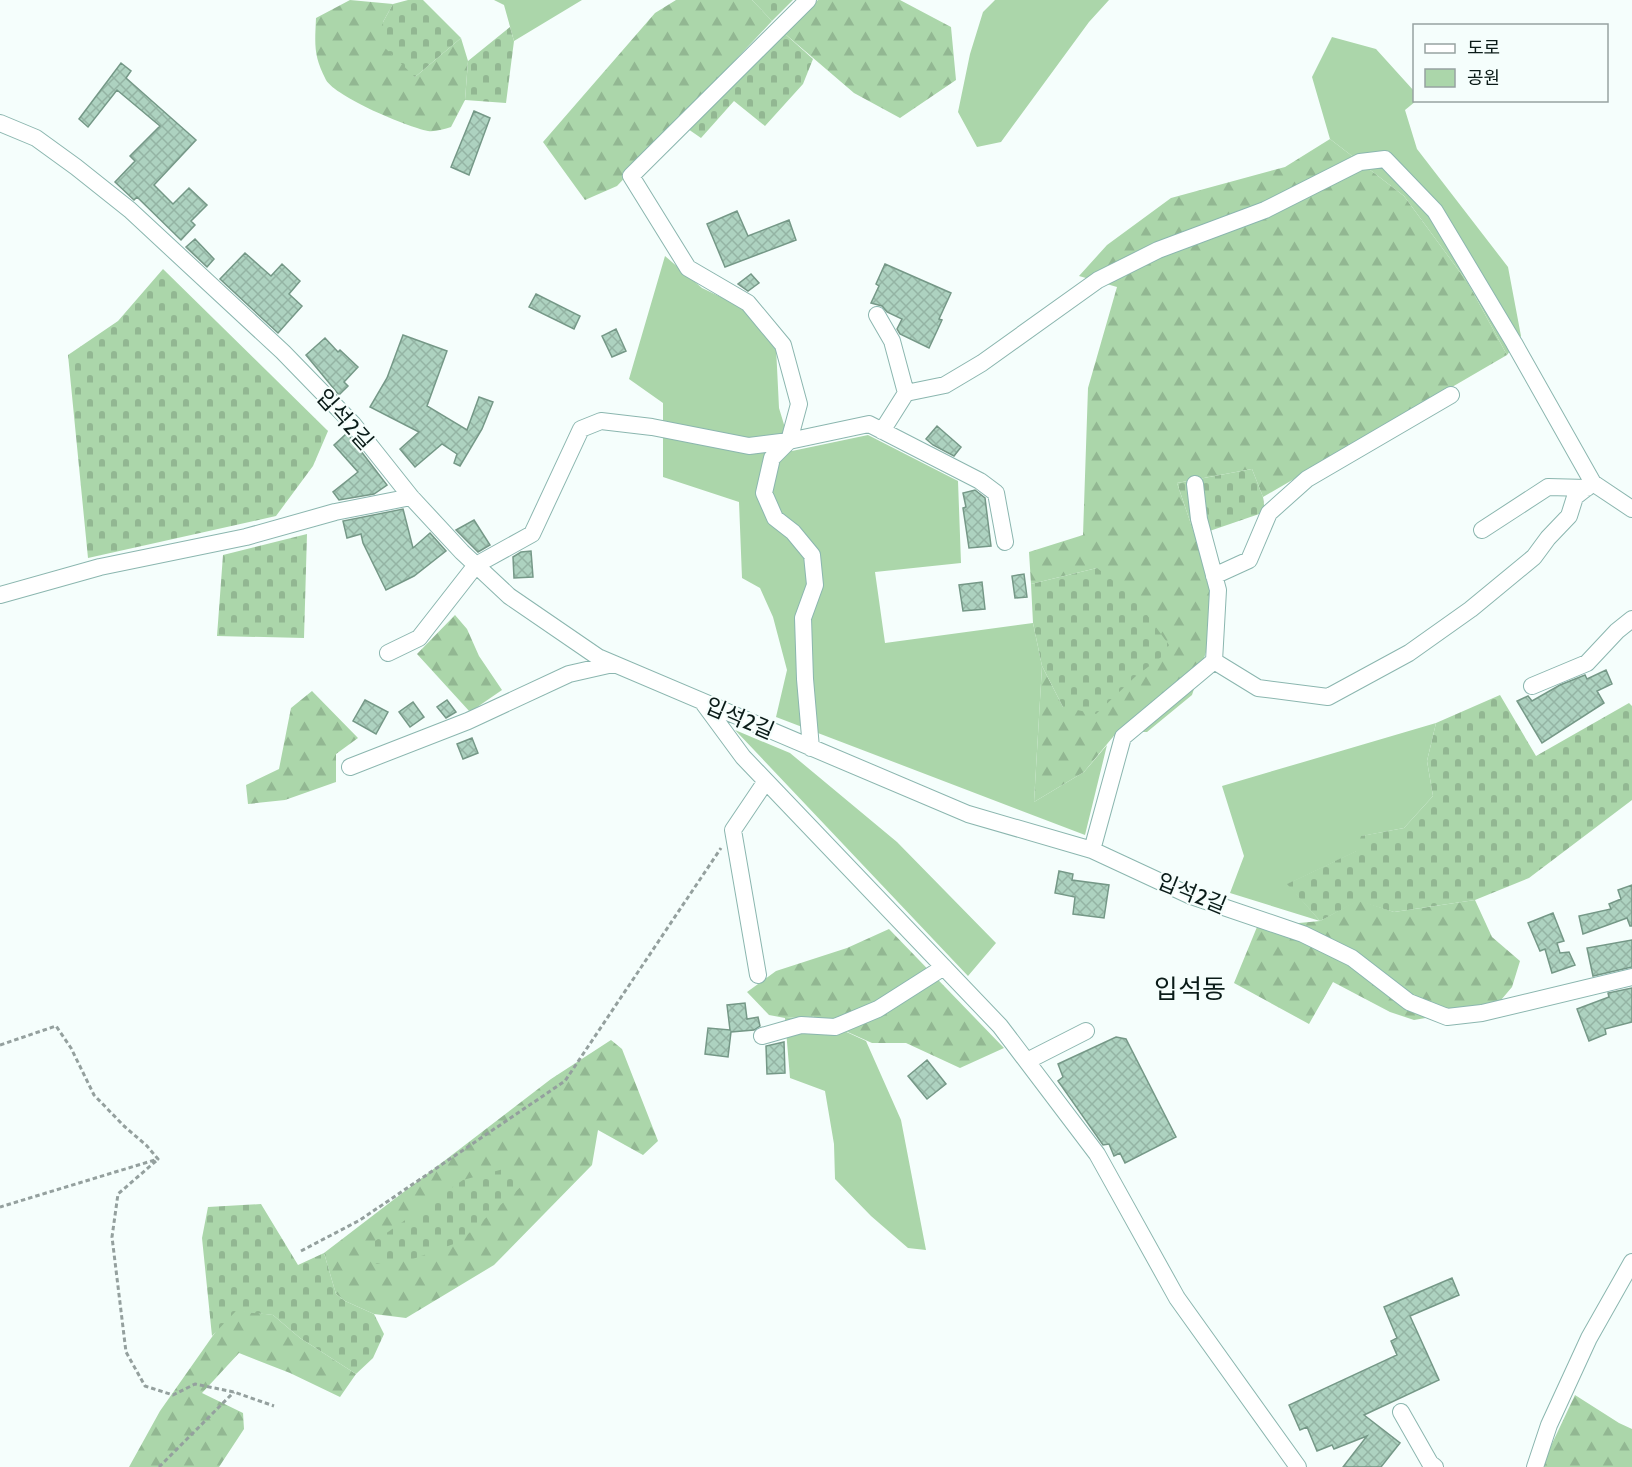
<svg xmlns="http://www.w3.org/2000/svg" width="1632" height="1467" font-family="Cabin,'Noto Sans KR',sans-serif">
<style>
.green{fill:#abd6aa}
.forest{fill:url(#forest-firs)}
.cemetery{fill:url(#cemetery-stones)}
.building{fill:url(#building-cross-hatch);stroke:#759887;stroke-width:1.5}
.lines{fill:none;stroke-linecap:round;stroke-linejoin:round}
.minor-casing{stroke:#8bb6af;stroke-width:18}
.path{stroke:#94a09e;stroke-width:3;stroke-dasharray:4.5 3;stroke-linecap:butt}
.minor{stroke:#fff;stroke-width:16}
.labels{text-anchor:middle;stroke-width:4.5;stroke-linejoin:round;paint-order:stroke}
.street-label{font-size:22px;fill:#0a1b18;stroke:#f5fefc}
.quarter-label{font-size:26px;fill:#0a1b18;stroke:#f5fefc}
</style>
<defs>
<pattern id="forest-firs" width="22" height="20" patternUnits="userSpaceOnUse" patternTransform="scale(1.5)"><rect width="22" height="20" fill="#abd6aa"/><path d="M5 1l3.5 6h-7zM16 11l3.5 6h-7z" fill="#92b792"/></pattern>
<pattern id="cemetery-stones" width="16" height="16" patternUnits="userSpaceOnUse" patternTransform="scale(1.5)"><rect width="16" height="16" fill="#abd6aa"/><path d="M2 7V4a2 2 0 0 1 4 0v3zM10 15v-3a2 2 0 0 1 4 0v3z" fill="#92b792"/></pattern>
<pattern id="building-cross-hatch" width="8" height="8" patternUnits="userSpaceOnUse" patternTransform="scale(1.5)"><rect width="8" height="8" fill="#add2c0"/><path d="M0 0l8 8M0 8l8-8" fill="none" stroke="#94b4a4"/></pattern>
</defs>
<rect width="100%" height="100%" fill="#f5fefc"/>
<path class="green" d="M494,0H582L514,41L504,5Z
M995,0H1109L1089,22L1001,142L977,147L958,112L970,54L983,12Z
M1332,37L1376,49L1414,91L1416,101L1405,110L1417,149L1508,267L1521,336L1507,355L1468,283L1404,196L1330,139L1312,77Z
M665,256L702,288L748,310L776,347L779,408L792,451L868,435L958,481L961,563L875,572L885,643L1033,623L1042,666L1034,802L1084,772L1107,745L1085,835L776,717L787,670L773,617L760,588L742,578L739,502L663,477V403L629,379Z
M1436,723L1427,761L1433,796L1404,828L1362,836L1357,851L1288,884L1320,921L1230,893L1244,856L1222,786Z
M735,730L790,753L897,842L996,943L968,976Z
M812,1016L866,1041L901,1120L926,1250L908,1248L871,1216L835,1179L834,1144L825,1091L790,1078L785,1018Z"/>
<path class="forest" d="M350,0L393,4L383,22L415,77L461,38L468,61L465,100L451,127C444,129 435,132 428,131C407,127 336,97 326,80C313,55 315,44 316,18Z
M676,0H752L772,21L617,186L585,200L543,142L655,13Z
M818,0H900L951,27L956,80L900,118L854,93L784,33Z
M1330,139L1404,196L1468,283L1507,355L1263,497L1252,469L1177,483L1211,583L1209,643L1192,695L1147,732H1117L1084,772L1034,802L1042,666L1063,707L1097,568L1031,584L1029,552L1083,535L1088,388L1117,287L1079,276L1107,245L1171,198L1285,167Z
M455,615L467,629L479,656L502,690L470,712L417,654Z
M312,691L358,738L336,754V782L285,800L248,804L246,785L279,769L291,708Z
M1358,900L1394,912L1475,900L1492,937L1520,961L1512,987L1496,1006L1414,1020L1390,1012L1333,982L1309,1024L1234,983L1257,927L1320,921Z
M889,929L1004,1048L960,1068L906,1043H872L812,1016L785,1018L769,1015L747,992L776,971L847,948Z
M611,1040L622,1049L658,1141L643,1155L598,1130L592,1165L494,1265L406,1318L374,1314L345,1301L336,1294L324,1253L551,1079Z
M236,1310L273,1315L300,1338L356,1374L340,1397L290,1373L239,1353L202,1393L243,1413L244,1429L219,1467H129L160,1411L219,1327Z
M1575,1395L1619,1423L1632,1429V1467H1541Z"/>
<path class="cemetery" d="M408,0H423L461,38L415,77L384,47L383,22L393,4Z
M752,0H793L772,21Z
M510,27L514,41L506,103L465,100L468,61Z
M784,33L813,59L803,84L765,126L734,101L701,138L688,129Z
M163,269L328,431L313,466L276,516L88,558L68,355L118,321Z
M1252,469L1263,497L1265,512L1195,536L1177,483Z
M307,534L304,638L217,636L223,555Z
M1097,568L1134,597L1169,645L1164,655L1136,676L1096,714L1063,707L1042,666L1033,623L1031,584Z
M1500,695L1536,756L1629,703L1632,706V800L1529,878L1475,900L1394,912L1358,901L1320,921L1287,884L1356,851L1361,836L1404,828L1433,796L1427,761L1436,723Z
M511,1167L524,1184L459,1242L413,1259L375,1264V1241L463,1180Z
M261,1204L298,1265L324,1253L336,1294L345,1301L374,1314L384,1334L373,1358L356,1374L300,1338L273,1315L236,1311L212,1336L202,1238L208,1207Z"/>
<path class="building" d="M121,63L131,71L126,78L196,140L154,185L173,204L189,188L207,205L191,221L195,225L181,240L137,197L134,200L115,182L135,161L130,156L160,126L117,90L88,127L79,119Z
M474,111L490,118L469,175L451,167Z
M737,211L748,236L789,220L796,240L725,267L707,224Z
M195,239L214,259L207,267L186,247Z
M245,253L271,276L282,264L300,281L289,294L302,306L278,333L220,279Z
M885,264L951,293L939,319L942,320L929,348L900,334L897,329L902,319L887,312L882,306L871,303L879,286L876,284Z
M751,274L759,283L748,291L738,284Z
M536,294L580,316L574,329L529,307Z
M616,329L626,351L612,357L602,336Z
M403,335L447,351L427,406L467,430L479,397L493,402L482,429L460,466L454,463L457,454L442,444L415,467L400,449L419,432L370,407L387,378Z
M325,338L338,352L340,350L358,367L344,382L348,386L339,395L306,355Z
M937,426L961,447L954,456L933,445L926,439Z
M347,433L387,485L374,494L339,500L333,492L358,472L334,445Z
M975,490L985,498L991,546L969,548L963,508L966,507L963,493Z
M403,509L413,548L430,533L446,551L414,576L386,590L363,543L361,534L347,538L343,521Z
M474,520L490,545L478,552L456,530Z
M531,551L533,577L514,578L513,557L521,552Z
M1024,574L1027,597L1015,598L1012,576Z
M982,582L985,609L963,611L959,585Z
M1606,670L1612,684L1597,691L1604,703L1542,743L1517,701L1528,696L1532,701L1560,685L1585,675L1587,679Z
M365,700L388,712L376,734L353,721Z
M447,700L456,712L446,718L437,707Z
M413,702L424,717L410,727L399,712Z
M472,738L478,753L463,759L457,744Z
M1059,871L1073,874L1072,880L1109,885L1104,918L1073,914L1075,897L1055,893Z
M1632,885V926H1630L1627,918L1583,934L1579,916L1611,909L1609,904L1621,899L1618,890Z
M1553,913L1564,941L1557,943L1560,953L1569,952L1575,965L1552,973L1545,949L1540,951L1528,923Z
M1632,940V967L1593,976L1587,948Z
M1632,988V1022L1605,1029L1606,1034L1589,1041L1577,1009L1609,997L1608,993Z
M745,1003L747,1019L758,1017L760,1026L754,1030L731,1032L728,1057L705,1054L708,1028L730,1030L727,1005Z
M1116,1037L1126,1039L1176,1137L1125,1163L1120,1153L1114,1156L1109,1144L1103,1145L1058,1081L1063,1077L1058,1064Z
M784,1042L785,1073L767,1074L766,1046Z
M927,1060L946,1084L927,1099L908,1076Z
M1452,1278L1459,1295L1410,1316L1439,1380L1364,1415L1400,1443L1381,1467H1343L1367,1436L1334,1449L1332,1445L1317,1451L1307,1427L1300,1430L1289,1405L1397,1355L1391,1341L1397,1338L1384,1307Z"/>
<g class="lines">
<g class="minor-casing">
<path id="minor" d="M808,0L631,176L688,268L748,303L783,345L799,404L789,441L772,458L764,493L775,518L793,532L812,555L815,585L803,618L805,679L811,748
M0,123L36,138L76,167L130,210L283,352L353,424L411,497L462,552L509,596L598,657L968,814L1092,850L1191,896L1303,934L1352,958L1409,1002L1447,1017L1482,1013L1632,977
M877,315L892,341L906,393L882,431
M906,393L945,385L982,363L1098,280L1158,250L1265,210L1360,162L1385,159L1435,211L1514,343L1593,483L1632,509
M1482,530L1548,487L1587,488
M1214,576L1249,560L1269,513L1307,479L1451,395
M0,595L100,567L246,537L335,512L411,497
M388,653L419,638L476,565L532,534L581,429L601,421L652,427L749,446L789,441L869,424L980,481L996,493L1005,542
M1214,661L1258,688L1328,697L1409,653L1471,609L1534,557L1548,538L1569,516L1575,497L1593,483
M1532,686L1587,663L1617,631L1632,619
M704,704L743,757L1000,1026L1097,1154L1177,1298L1298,1467
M350,767L468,721L569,674L613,664
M1092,850L1123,737L1214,661L1218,590L1199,519L1195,484
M758,975L733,830L766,781
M762,1036L801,1025L835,1027L878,1009L944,967
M1027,1061L1086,1031
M1401,1412L1430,1463L1435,1467
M1535,1467L1549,1425L1589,1338L1632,1262"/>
</g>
<path class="path" d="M0,1045L56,1026L71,1048L94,1095L124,1126L147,1146L158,1159L0,1207
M156,1161L118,1194L112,1237L126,1352L145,1386L173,1395L195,1384L234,1392L274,1406
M301,1251L360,1220L565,1081L721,848
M159,1467L234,1392"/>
<use href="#minor" class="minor"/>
</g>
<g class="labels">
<g class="street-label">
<text transform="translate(345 419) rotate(48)" y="8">입석2길</text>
<text transform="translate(740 718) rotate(23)" y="8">입석2길</text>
<text transform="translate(1192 893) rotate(22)" y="8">입석2길</text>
</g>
<g class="quarter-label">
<text x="1190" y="998">입석동</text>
</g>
</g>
<rect x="1413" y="24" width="195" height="78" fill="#f5fefc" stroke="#97a3a1" stroke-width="1.5"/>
<rect x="1425" y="44" width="30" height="9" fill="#ffffff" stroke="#97a3a1" stroke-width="1.5"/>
<text x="1467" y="54" font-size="18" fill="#0a1b18">도로</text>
<rect x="1425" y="69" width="30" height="18" fill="#abd6aa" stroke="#97a3a1" stroke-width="1.5"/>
<text x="1467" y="84" font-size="18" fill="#0a1b18">공원</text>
</svg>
